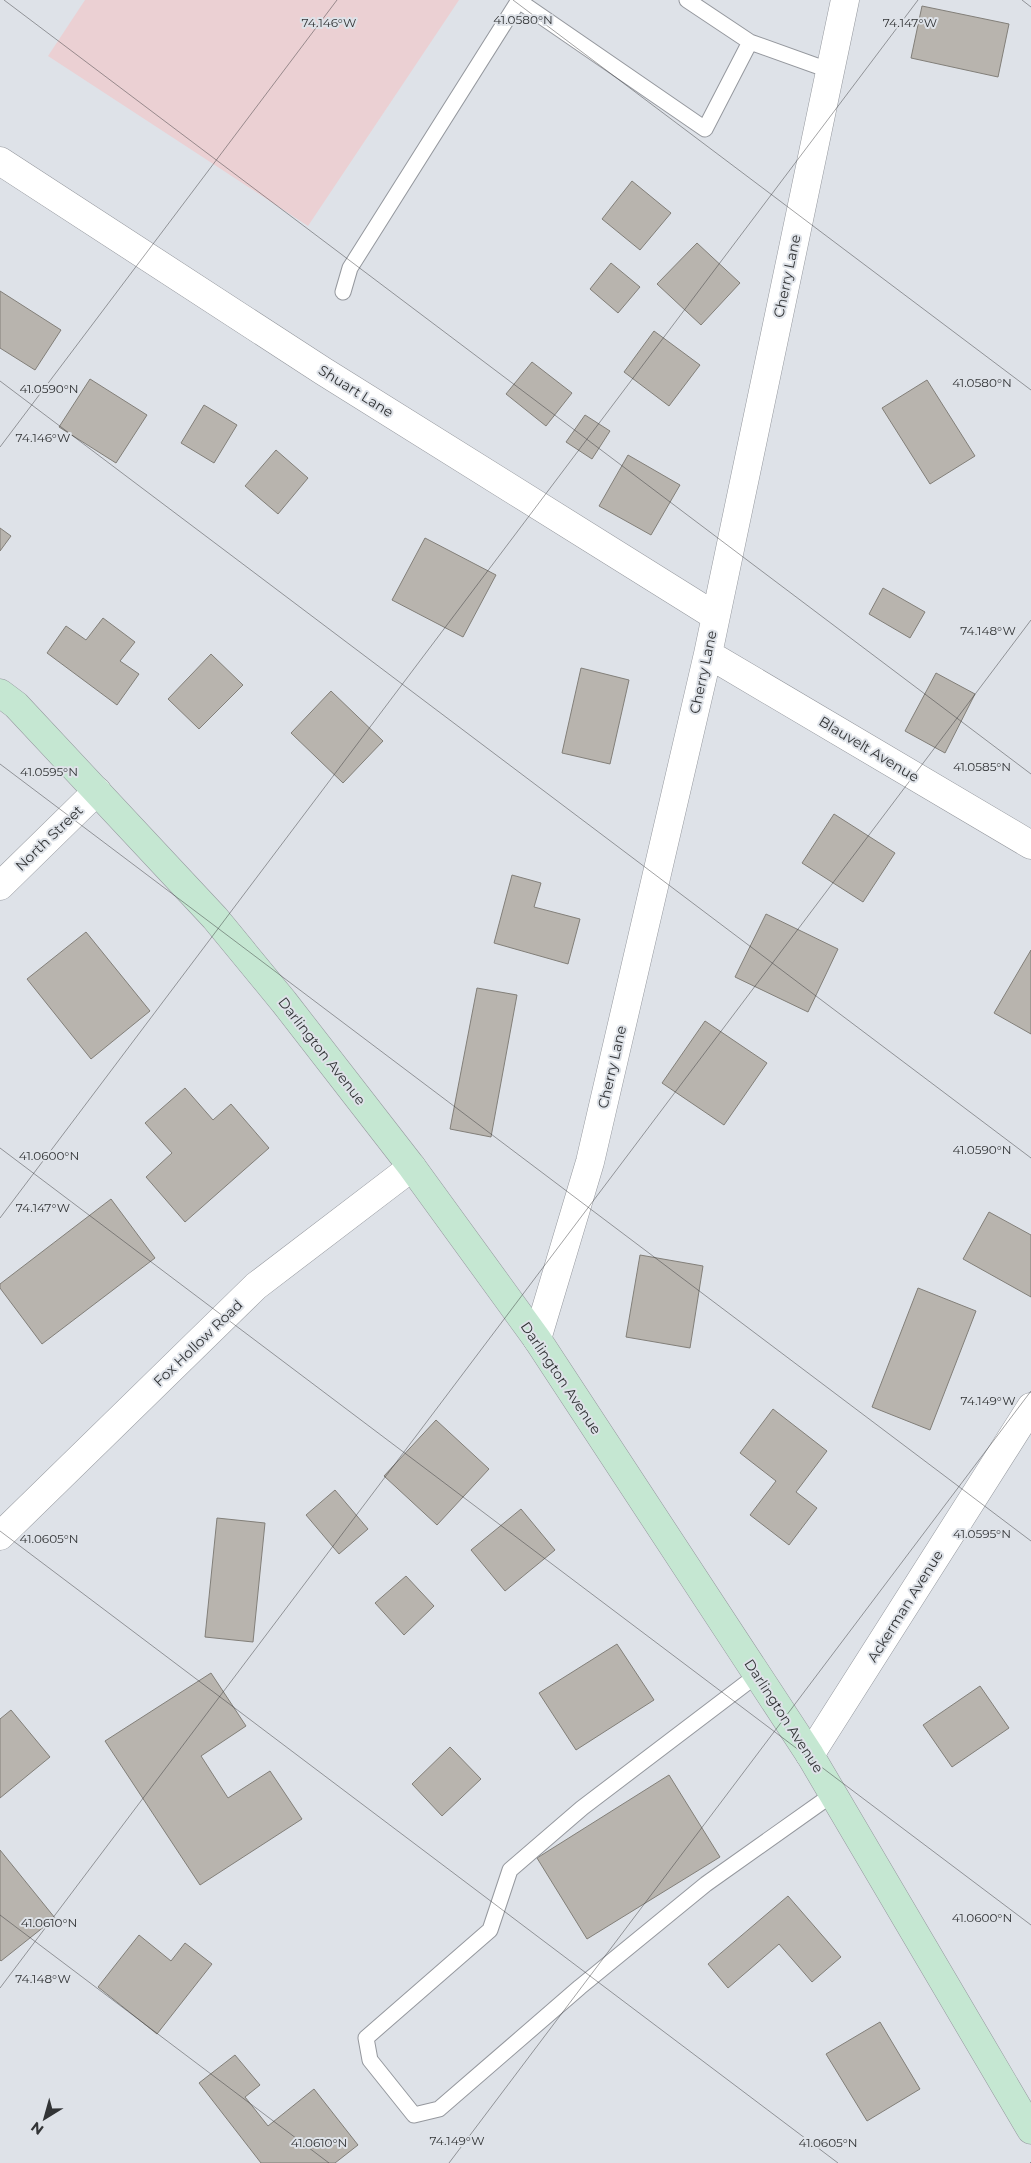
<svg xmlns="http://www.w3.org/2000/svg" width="1031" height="2163" font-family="Montserrat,sans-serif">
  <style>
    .education { fill: #ebd0d3 }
    .building { fill: #b8b4ae; stroke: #827f79 }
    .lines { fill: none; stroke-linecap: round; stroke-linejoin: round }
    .service-casing { stroke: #95989e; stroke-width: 17 }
    .minor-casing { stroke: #95989e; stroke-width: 29 }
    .secondary-casing { stroke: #95989e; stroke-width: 29 }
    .service { stroke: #fff; stroke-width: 15 }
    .minor { stroke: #fff; stroke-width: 28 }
    .secondary { stroke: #c5e7d2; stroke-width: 28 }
    .ticks { fill: none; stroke: #323436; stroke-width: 1; stroke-opacity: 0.45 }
    .labels { text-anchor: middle; stroke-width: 4; stroke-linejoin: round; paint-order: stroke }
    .street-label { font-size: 14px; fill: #323436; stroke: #dee2e8 }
    .ticks-label { font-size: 12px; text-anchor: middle; fill: #323436; stroke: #dee2e8; stroke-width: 4; stroke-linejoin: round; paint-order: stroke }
  </style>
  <rect width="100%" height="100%" fill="#dee2e8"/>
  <!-- education -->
  <path class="education" d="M85,0H459L308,226L48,56Z"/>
  <!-- building -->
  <path class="building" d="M922,6L1009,24L998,77L911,58Z
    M632,181L671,213L640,250L602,219Z
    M697,243L740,283L701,325L657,284Z
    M611,263L640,287L618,313L590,289Z
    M0,291L61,330L35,370L0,348Z
    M654,331L700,365L669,406L624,372Z
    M532,362L572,393L546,426L506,394Z
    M90,379L147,415L116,463L59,427Z
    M927,380L975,456L930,484L882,408Z
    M204,405L237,425L214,463L181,443Z
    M585,415L610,431L592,459L566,442Z
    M276,450L308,478L278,514L245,486Z
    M628,455L680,485L651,535L599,506Z
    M0,528L11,536L0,551Z
    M425,538L496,575L463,637L392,600Z
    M883,588L925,612L910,638L869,614Z
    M103,618L135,642L120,661L139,674L117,705L47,653L66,626L86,640Z
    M211,654L243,685L199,729L168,699Z
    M581,668L629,680L610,764L562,753Z
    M936,673L975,694L945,753L905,731Z
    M331,691L383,741L343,783L291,733Z
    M834,814L895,853L863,902L802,863Z
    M512,875L541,883L534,907L580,919L568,964L494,943Z
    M766,914L838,949L808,1012L735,977Z
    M86,932L150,1011L91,1059L27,979Z
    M1031,950V1034L994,1013Z
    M477,988L517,995L491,1137L450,1129Z
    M705,1021L767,1063L724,1125L662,1083Z
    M185,1088L213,1120L231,1104L269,1148L185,1222L146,1177L172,1153L145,1123Z
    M111,1199L155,1258L42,1344L0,1288V1284Z
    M989,1212L1031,1235V1297L963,1259Z
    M640,1255L703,1266L690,1348L626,1337Z
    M918,1288L976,1311L930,1430L872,1407Z
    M773,1409L827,1451L796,1492L817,1508L789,1545L750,1515L776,1481L740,1453Z
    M436,1420L489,1469L437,1525L384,1476Z
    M335,1490L368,1529L339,1554L306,1515Z
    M521,1509L555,1550L505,1591L471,1550Z
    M217,1518L265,1523L253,1642L205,1637Z
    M406,1576L434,1606L404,1635L375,1603Z
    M617,1644L654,1700L576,1750L539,1693Z
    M211,1673L246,1726L201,1756L228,1798L270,1771L302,1819L200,1885L105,1741Z
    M980,1686L1009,1728L952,1767L923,1725Z
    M11,1710L50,1757L0,1798V1719Z
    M450,1747L481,1779L442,1816L412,1784Z
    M669,1775L720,1857L587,1939L537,1858Z
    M0,1850L55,1918L1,1961L0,1960Z
    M788,1896L841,1957L812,1982L779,1944L728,1988L708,1964Z
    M139,1935L171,1961L185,1943L212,1964L157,2034L98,1987Z
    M880,2022L920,2089L867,2121L826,2054Z
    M235,2055L260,2085L245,2097L268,2126L314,2089L358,2145L335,2163H261L199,2083Z"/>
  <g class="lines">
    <!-- service casing -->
    <g class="service-casing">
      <path id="service" d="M687,0L750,42L831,71
        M519,1L705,129L750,42
        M343,292L350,268L519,0
        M757,1675L582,1808L510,1870L490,1930L366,2038L370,2060L414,2115L439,2109L580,1987L706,1884L833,1794"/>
    </g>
    <!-- minor casing -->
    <g class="minor-casing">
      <path id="minor" d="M0,161L323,371L715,616
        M708,654L1031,845
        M0,886L97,791
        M537,1339L590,1162L708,654L845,0
        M0,1536L256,1286L412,1167
        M810,1755L1031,1407"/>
    </g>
    <!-- secondary casing -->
    <g class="secondary-casing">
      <path id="secondary" d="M0,693L16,705L215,918L284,1002L412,1167L537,1339L810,1755L1031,2130"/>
    </g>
    <!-- service -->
    <use href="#service" class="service"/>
    <!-- minor -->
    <use href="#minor" class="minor"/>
    <!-- secondary -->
    <use href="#secondary" class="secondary"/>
  </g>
  <!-- ticks -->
  <path class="ticks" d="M4,0L1031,774M513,0L1031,390M1022,0L1031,7M0,381L1031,1158M0,447L337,0M0,764L1031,1541M0,1148L1031,1925M0,1218L918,0M0,1531L838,2163M0,1915L329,2163M0,1988L1031,620M449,2163L1031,1391M1030,2163L1031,2162"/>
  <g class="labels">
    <!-- street labels -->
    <g class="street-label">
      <text transform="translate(787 276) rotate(-78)" y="5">Cherry Lane</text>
      <text transform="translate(356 391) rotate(32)" y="5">Shuart Lane</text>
      <text transform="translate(703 672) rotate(-78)" y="5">Cherry Lane</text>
      <text transform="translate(869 749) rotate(31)" y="5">Blauvelt Avenue</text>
      <text transform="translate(49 838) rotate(-44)" y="5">North Street</text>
      <text transform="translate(322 1051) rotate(52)" y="5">Darlington Avenue</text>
      <text transform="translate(612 1067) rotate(-77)" y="5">Cherry Lane</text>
      <text transform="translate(198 1343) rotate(-44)" y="5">Fox Hollow Road</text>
      <text transform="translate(561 1378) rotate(56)" y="5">Darlington Avenue</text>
      <text transform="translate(905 1606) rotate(-58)" y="5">Ackerman Avenue</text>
      <text transform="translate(784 1716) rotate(57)" y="5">Darlington Avenue</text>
    </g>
  </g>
  <g class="ticks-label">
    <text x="523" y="24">41.0580°N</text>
    <text x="329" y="27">74.146°W</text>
    <text x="910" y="27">74.147°W</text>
    <text x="982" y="387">41.0580°N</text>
    <text x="49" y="393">41.0590°N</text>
    <text x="43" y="442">74.146°W</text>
    <text x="988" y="635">74.148°W</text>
    <text x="982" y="771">41.0585°N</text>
    <text x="49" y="776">41.0595°N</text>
    <text x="982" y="1154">41.0590°N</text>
    <text x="49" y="1160">41.0600°N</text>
    <text x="43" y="1212">74.147°W</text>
    <text x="988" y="1405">74.149°W</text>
    <text x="982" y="1538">41.0595°N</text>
    <text x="49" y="1543">41.0605°N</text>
    <text x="982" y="1922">41.0600°N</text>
    <text x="49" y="1927">41.0610°N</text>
    <text x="43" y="1983">74.148°W</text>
    <text x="457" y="2145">74.149°W</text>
    <text x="319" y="2147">41.0610°N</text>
    <text x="828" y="2147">41.0605°N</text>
  </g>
  <!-- north arrow -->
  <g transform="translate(45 2118) rotate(217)" stroke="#dee2e8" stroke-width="4" paint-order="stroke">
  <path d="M0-4L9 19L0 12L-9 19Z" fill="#323436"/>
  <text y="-8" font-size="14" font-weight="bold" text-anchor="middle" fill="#323436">N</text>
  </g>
</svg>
